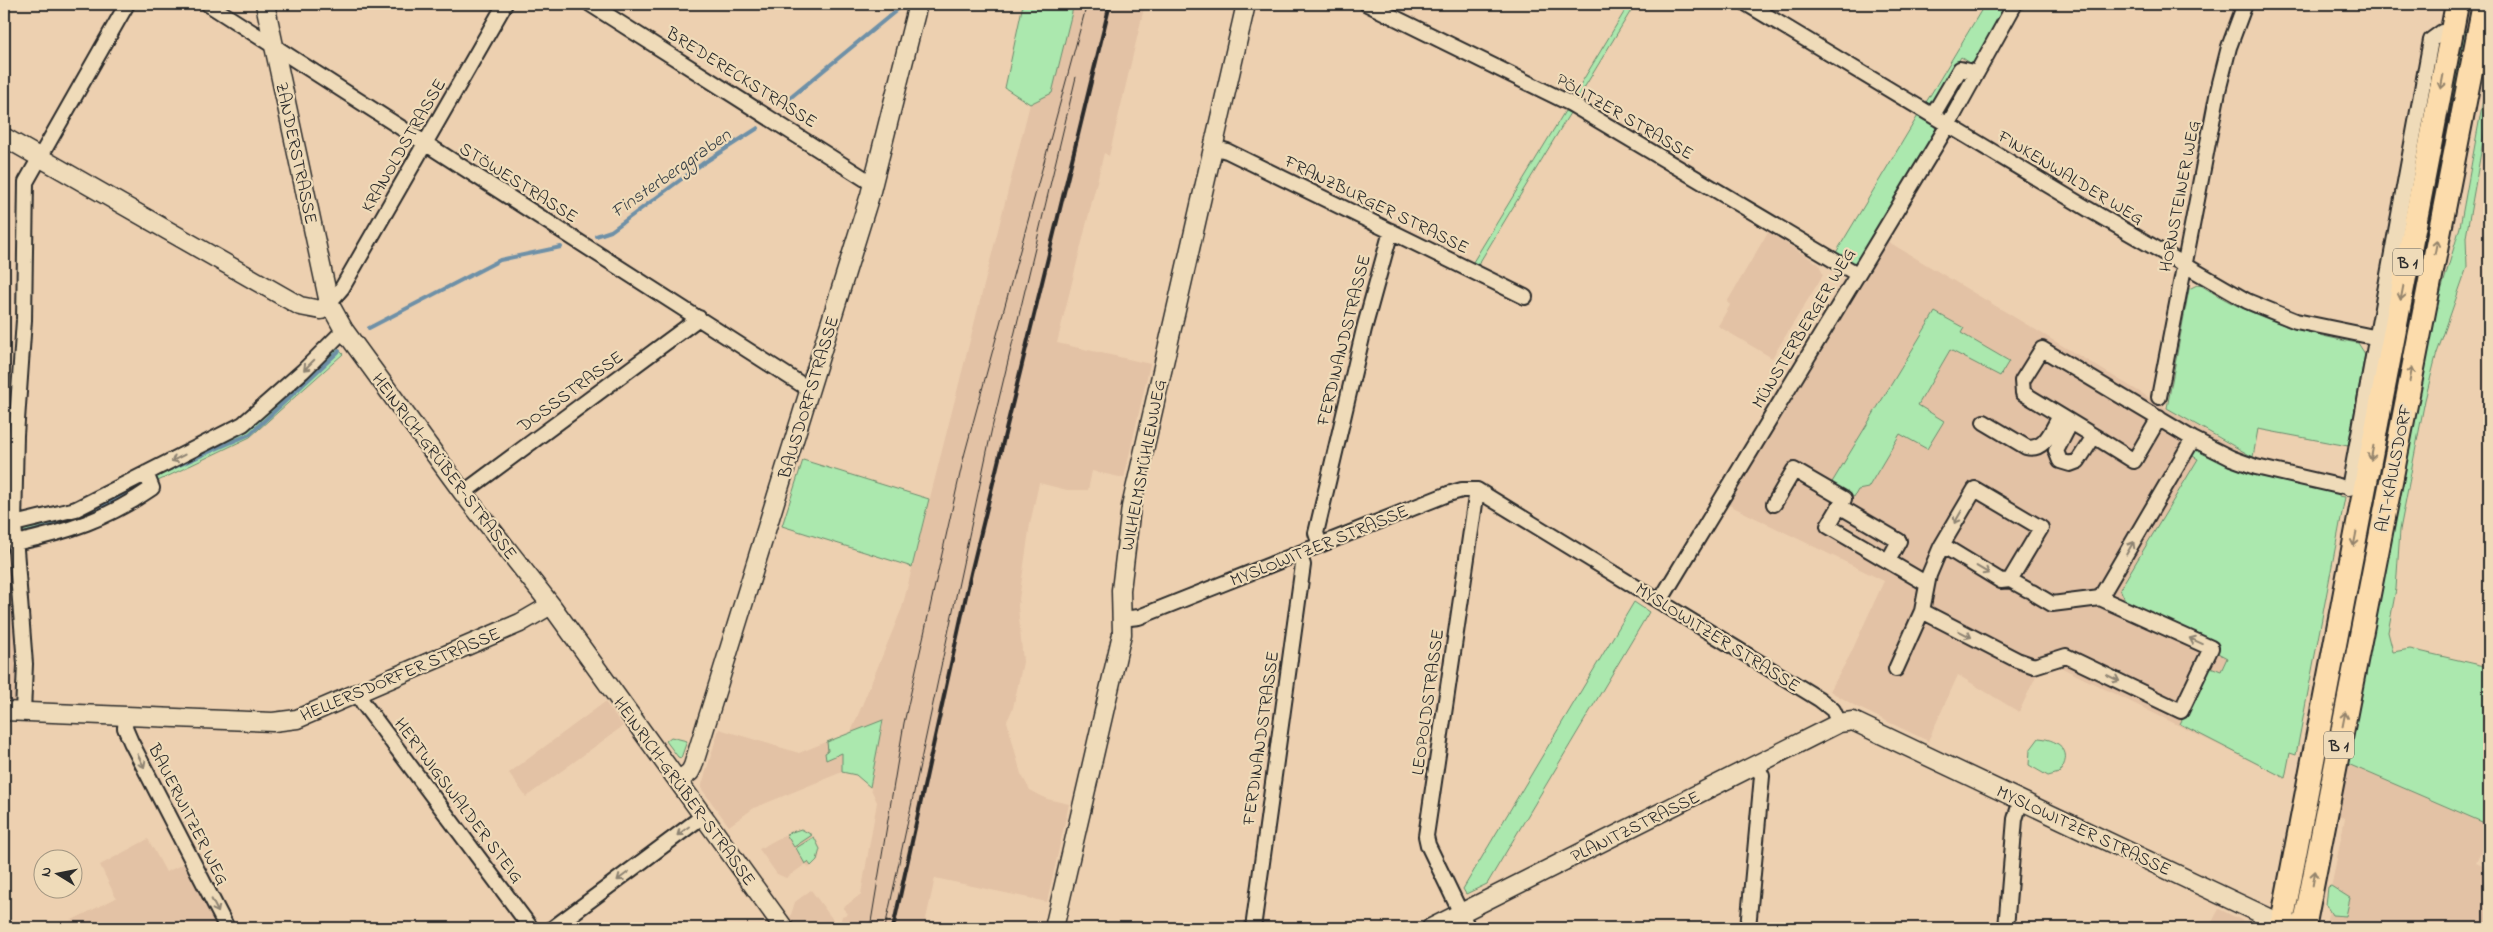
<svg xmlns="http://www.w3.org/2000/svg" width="2493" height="932" font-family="'Indie Flower',sans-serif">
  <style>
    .built { fill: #e3c2a5 }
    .green { fill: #abe8ae; stroke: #6b8a6c }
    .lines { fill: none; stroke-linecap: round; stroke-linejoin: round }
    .stream { stroke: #6e90a7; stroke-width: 4 }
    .minor-casing { stroke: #2b2b2b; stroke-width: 18 }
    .tertiary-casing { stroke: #2b2b2b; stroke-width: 21 }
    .primary-casing { stroke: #2b2b2b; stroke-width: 26 }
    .minor { stroke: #efdbb9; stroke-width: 14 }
    .tertiary { stroke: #efdbb9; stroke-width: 18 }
    .primary { stroke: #fcdcac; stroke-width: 22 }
    .tram { stroke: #2b2b2b; stroke-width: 1 }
    .rail { stroke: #2b2b2b; stroke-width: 4 }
    .oneway { stroke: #94846c }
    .oneway2 { stroke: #8d8372 }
    .labels { text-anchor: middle; stroke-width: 4.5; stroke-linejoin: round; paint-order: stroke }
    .shield { fill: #efdbb9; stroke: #666056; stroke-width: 1 }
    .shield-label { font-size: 16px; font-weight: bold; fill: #2b2b2b }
    .street-label { font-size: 18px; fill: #2b2b2b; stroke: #efdbb9 }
    .water-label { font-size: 19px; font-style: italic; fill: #3c444a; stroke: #efdbb9 }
  </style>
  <rect width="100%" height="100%" fill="#edd0b0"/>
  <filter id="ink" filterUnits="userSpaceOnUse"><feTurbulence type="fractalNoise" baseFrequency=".02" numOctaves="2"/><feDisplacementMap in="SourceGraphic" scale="10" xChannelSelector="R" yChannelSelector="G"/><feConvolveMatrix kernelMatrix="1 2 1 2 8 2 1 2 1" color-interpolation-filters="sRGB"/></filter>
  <g filter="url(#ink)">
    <!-- built -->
    <path class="built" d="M1074,4H1145L1109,156L1104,153L1057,343L1150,364L1124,478L1092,471L1088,490H1067L1039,483L1030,524L1018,606L1023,662L1013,708L1007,721L1021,774L1030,790L1047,799L1069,804L1047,902L935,878L924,928H839L842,916L848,914L843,908L861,894L877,802L870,787L856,775L842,772L754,808L729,826L701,788L719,729L799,753L851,732L902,608L1030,104L1052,92Z
      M1768,232L1819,264L1823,275L1772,358L1718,326L1730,305L1727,302Z
      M1887,241L2210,434L2252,457L2342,477L2285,778L2044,659L2019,712L1958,675L1928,741L1857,707L1830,691L1850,655L1884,581L1729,505Z
      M4,547L19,622L16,705L4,704Z
      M605,702L623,726L526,797L509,773Z
      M2348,764L2489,825V835L2476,863L2489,869V928H2325L2329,911L2327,908L2345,818L2338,815Z
      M801,829L814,837L818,843L820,849L818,859L809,868L806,864L786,878L777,874L759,849L792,831Z
      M148,839L166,872L188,862L223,928H56L116,898L100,865Z
      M811,890L836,924L833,928H795L790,918L795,902Z
      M2219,909L2243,921L2260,928H2209Z"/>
    <!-- green -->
    <path class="green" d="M1023,4H1074L1052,93L1030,104L1005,88Z
      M1629,4H1635L1578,98L1574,95Z
      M1985,4H2010L1975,66L1961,57L1930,106L1925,104Z
      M2459,27L2467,30L2428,233L2422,285L2384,474L2376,479Z
      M2489,67V107L2466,237L2467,267L2436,356L2425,400L2400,530L2396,589L2388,632L2393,652L2410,649L2489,667V825L2348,764L2418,399L2439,298L2460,227Z
      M1964,76L1967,78L1949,111L1941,114Z
      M1565,111L1570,113L1478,265L1473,262Z
      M1919,114C1929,120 1938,122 1935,135L1858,262L1849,264L1834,256Z
      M2199,284C2246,315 2303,334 2358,343L2365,354L2348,446L2258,429L2253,457L2167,408L2189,289Z
      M1935,312L1964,328L1961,333L2009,361L2000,376L1950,350L1918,405L1944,421L1927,449L1900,434L1868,488L1858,490L1854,497L1831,484Z
      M334,346L343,354L250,437L158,481L154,472L233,434Z
      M2195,448L2249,474L2339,493V496L2345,497L2296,755L2290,753L2285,778L2180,724L2208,666L2221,671L2227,658L2127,604L2120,589L2198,459L2191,455Z
      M803,460L929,499L912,567L782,526Z
      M138,481L141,488L91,519L18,539V530Z
      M1634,602L1649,612L1487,884L1466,894L1463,889Z
      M883,720L870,787L856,775L842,772V753L826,760L825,753L828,751L827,742Z
      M671,737L687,741L681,758L678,757L666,741Z
      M2039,738C2061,740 2074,753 2059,773L2048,776L2029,765L2030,750Z
      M801,829L812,835L794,847L786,834Z
      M814,837L820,849L817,860L811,866L808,862L805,864L796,848Z
      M2331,886L2350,898L2346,916L2332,915L2326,905L2328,887Z"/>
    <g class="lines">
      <!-- stream -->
      <path class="stream" d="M790,98L903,5
        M596,236L611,231L702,164L758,128
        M369,328L500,260L561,247
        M159,474L250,434L339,351
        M24,534L84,517L140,484
        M4,537L7,536"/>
      <!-- minor casing -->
      <g class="minor-casing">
        <path id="minor" d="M208,4L810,390
          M590,4L873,184
          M1367,4L1571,104L1857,274
          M1747,4L2088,209L2247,301L2296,321L2393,341
          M1933,115L1960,69L1977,73
          M1213,147L1227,151L1525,297
          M329,303L342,288L505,4
          M2159,397L2218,91L2229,47L2245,4
          M1984,422L2026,447C2045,452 2052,429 2060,416
          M2071,422L2056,451L2060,461L2070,464L2078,461L2094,436L2023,393L2022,381L2042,349L2193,439L2231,458L2256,467L2339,486
          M2094,436L2134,461L2159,418
          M2349,488L2431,40L2442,32L2451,34
          M463,493L699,318
          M1774,504L1794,470L1844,499L1828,526L1927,584
          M1839,506L1899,541L1888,561
          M14,524L76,509L243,424L303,371L344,330
          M15,543C67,532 108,519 152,488L146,473
          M1320,545L1316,533L1317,529L1364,329L1391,231
          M2010,580L2028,590
          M2032,592L2052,604L2100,598
          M1660,601L1948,125L2015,4
          M1922,611L2017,660L2034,666L2066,656L2181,711L2211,648L2100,598L2193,439
          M1121,619L1139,617L1448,494L1462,490H1477L1819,699L1833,710L1839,723
          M1896,669L1922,611L1929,575L1940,549L1942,545L1975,489L2041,528L2010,580L2001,581L1942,545
          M358,693L363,703L531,928
          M23,712L25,664L14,524L16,435L24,320L26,182L127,4
          M126,716L125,728L131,742L227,928
          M553,928L703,816
          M1253,928L1303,565L1299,553
          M1468,928L1428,845L1426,836L1477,490
          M1748,928L1762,776L1757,766
          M2006,928L2015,819L2021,800"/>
      </g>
      <!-- tertiary casing -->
      <g class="tertiary-casing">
        <path id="tertiary" d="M265,4L329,303L344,330L463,493L551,605L784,928
          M4,137L300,306L321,310L329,303
          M4,711L273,722L297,719L520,623L551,605
          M678,781L690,772L693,766L870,195L918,4
          M1054,928L1122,634L1121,590L1131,507L1246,4
          M1431,928L1839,723L1853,721L2282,924L2293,925"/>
      </g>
      <!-- primary casing -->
      <g class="primary-casing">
        <path id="primary" d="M2281,928L2457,4
          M2304,928L2484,4"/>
      </g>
      <!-- minor -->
      <use href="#minor" class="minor"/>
      <!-- tertiary -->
      <use href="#tertiary" class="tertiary"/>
      <!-- primary -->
      <use href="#primary" class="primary"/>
      <!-- tram -->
      <path class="tram" d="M870,928L904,723L964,456L1087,4
        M885,928L992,428L1076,77"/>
      <!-- rail -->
      <path class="rail" d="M893,928L971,573L1110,4"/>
    </g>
    <!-- one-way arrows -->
    <defs><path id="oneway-shaft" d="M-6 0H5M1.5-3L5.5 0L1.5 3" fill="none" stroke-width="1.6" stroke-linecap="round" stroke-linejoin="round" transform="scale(1.25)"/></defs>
    <g class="oneway">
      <use href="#oneway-shaft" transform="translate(2442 82) rotate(101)"/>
      <use href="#oneway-shaft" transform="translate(2436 247) rotate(-79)"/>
      <use href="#oneway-shaft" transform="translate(2402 293) rotate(101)"/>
      <use href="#oneway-shaft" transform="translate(2411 374) rotate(-79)"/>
      <use href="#oneway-shaft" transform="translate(2372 453) rotate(101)"/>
      <use href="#oneway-shaft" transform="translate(2355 539) rotate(101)"/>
      <use href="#oneway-shaft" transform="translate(2344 719) rotate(-79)"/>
      <use href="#oneway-shaft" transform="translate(2314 878) rotate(-80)"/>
    </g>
    <g class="oneway2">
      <use href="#oneway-shaft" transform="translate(309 365) rotate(135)"/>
      <use href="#oneway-shaft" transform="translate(178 458) rotate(153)"/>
      <use href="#oneway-shaft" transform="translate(1958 517) rotate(120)"/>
      <use href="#oneway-shaft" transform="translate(2130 548) rotate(-60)"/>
      <use href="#oneway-shaft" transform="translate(1983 570) rotate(31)"/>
      <use href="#oneway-shaft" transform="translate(1965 634) rotate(27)"/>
      <use href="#oneway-shaft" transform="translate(2196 641) rotate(-156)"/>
      <use href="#oneway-shaft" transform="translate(2113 678) rotate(26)"/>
      <use href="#oneway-shaft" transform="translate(141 761) rotate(62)"/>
      <use href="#oneway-shaft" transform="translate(683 831) rotate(143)"/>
      <use href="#oneway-shaft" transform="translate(623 876) rotate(143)"/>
      <use href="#oneway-shaft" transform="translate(215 906) rotate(63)"/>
    </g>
  </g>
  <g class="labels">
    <!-- shield labels -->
    <g class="shield">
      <rect x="2393" y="248.5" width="30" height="27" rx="4"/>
      <rect x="2324" y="731.5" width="30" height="27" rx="4"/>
    </g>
    <g class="shield-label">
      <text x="2408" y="268">B 1</text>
      <text x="2339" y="751">B 1</text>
    </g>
    <!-- street labels -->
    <g class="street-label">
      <text transform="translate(742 77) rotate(32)" y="6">BREDERECKSTRASSE</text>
      <text transform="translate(1625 116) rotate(30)" y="6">PÖLITZER STRASSE</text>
      <text transform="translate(403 145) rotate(-60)" y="6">KRANOLDSTRASSE</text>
      <text transform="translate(297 153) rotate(78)" y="6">ZANDERSTRASSE</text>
      <text transform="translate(2071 177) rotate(31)" y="6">FINKENWALDER WEG</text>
      <text transform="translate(519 182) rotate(32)" y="6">STÖWESTRASSE</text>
      <text transform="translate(2179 196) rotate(-79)" y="6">HORNSTEINER WEG</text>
      <text transform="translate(1377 204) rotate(26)" y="6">FRANZBURGER STRASSE</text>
      <text transform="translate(1803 328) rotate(-59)" y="6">MÜNSTERBERGER WEG</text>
      <text transform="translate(1343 340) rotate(-76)" y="6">FERDINANDSTRASSE</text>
      <text transform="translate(570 391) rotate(-36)" y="6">DOSSSTRASSE</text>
      <text transform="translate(808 397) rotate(-73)" y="6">BAUSDORFSTRASSE</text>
      <text transform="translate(1143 465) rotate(-79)" y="6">WILHELMSMÜHLENWEG</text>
      <text transform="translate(445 466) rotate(53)" y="6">HEINRICH-GRÜBER-STRASSE</text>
      <text transform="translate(2393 468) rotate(-79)" y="6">ALT-KAULSDORF</text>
      <text transform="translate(1319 545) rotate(-22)" y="6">MYSLOWITZER STRASSE</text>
      <text transform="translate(1718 637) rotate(32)" y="6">MYSLOWITZER STRASSE</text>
      <text transform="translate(400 674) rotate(-23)" y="6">HELLERSDORFER STRASSE</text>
      <text transform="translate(1427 702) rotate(-82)" y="6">LEOPOLDSTRASSE</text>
      <text transform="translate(1260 738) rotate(-82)" y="6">FERDINANDSTRASSE</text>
      <text transform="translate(685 791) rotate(54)" y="6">HEINRICH-GRÜBER-STRASSE</text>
      <text transform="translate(459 800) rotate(53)" y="6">HERTWIGSWALDER STEIG</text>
      <text transform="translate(189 814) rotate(63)" y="6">BAUERWITZER WEG</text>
      <text transform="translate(1635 826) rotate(-26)" y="6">PLANITZSTRASSE</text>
      <text transform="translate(2084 830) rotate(25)" y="6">MYSLOWITZER STRASSE</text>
    </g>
    <!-- water labels -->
    <g class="water-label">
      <text transform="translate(670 172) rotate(-35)" y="7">Finsterberggraben</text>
    </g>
  </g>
  <!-- margin -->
  <rect width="2493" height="932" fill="none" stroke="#efdbb9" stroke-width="20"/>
  <rect x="10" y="10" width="2473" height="912" fill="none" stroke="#2b2b2b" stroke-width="2" filter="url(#ink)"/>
  <!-- north arrow -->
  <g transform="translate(58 874) rotate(280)"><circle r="24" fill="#efdbb9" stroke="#a19580"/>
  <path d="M0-4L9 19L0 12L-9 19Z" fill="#2b2b2b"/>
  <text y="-8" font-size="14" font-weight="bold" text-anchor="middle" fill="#2b2b2b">N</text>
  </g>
</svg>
